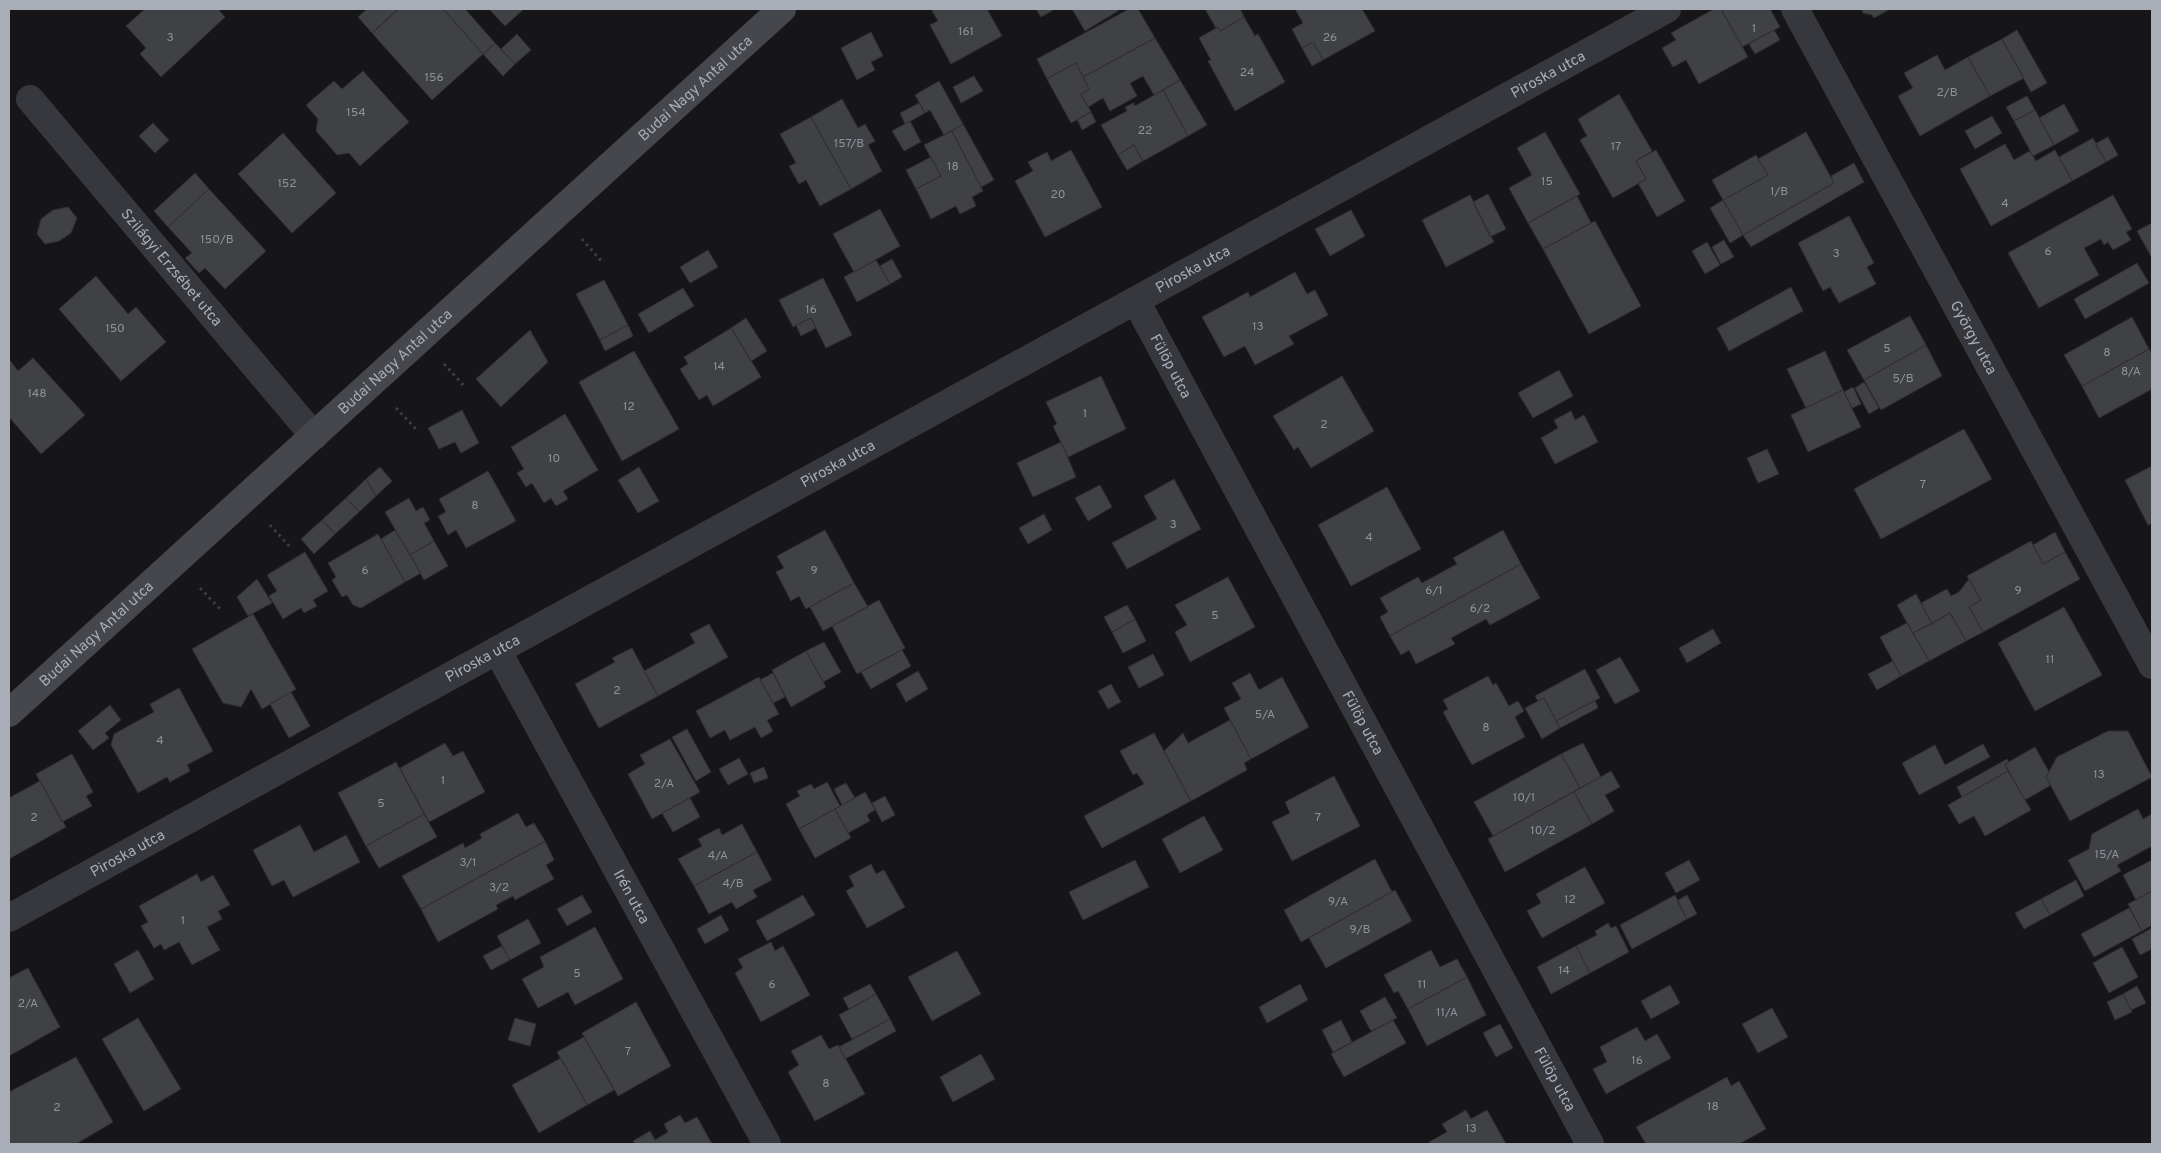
<svg xmlns="http://www.w3.org/2000/svg" width="2161" height="1153" font-family="Overpass,sans-serif">
  <style>
    .building { fill: #404145; stroke: #303034 }
    .lines { fill: none; stroke-linecap: round; stroke-linejoin: round }
    .path { stroke: #3d3f44; stroke-width: 3; stroke-dasharray: 2.5 4; stroke-linecap: butt }
    .street { stroke: #37383d; stroke-width: 28 }
    .secondary { stroke: #45474d; stroke-width: 28 }
    .labels { text-anchor: middle; stroke-width: 4; stroke-linejoin: round; paint-order: stroke }
    .number-label { font-size: 12px; fill: #8e929b }
    .street-label { font-size: 15px; fill: #a8adb8; stroke: #111113 }
  </style>
  <rect width="100%" height="100%" fill="#161618"/>
  <!-- building -->
  <path class="building" d="M145,9H218L225,17L161,77L140,54L146,48L126,26Z
    M367,9H395L397,10L372,33L358,17Z
    M399,9H443L483,54L432,100L372,33Z
    M443,9H465L495,43L483,54Z
    M489,9H524L505,26Z
    M931,9H987L1002,36L951,64L930,25L938,21Z
    M1036,9H1055L1041,17Z
    M1072,9H1117L1118,11L1085,31Z
    M1129,9H1138L1155,38L1083,77L1076,63L1047,79L1037,59Z
    M1205,9H1240L1244,17L1220,31L1218,27L1216,28Z
    M1295,9H1362L1375,31L1323,60L1313,42L1302,48L1292,29L1303,23Z
    M1714,9H1721L1748,57L1699,84L1686,60L1673,67L1662,48L1676,40L1671,33Z
    M1721,9H1770L1780,27L1742,47Z
    M1861,9H1890L1874,18L1872,15L1863,13Z
    M1244,17L1255,36L1258,34L1285,82L1235,111L1208,61L1211,60L1199,38L1218,27L1220,31Z
    M1774,30L1780,40L1755,54L1749,44Z
    M2017,30L2047,83L2031,92L2002,39Z
    M871,32L883,56L871,62L875,70L857,80L841,48Z
    M517,34L531,50L515,64L501,49Z
    M1155,38L1180,80L1154,95L1143,76L1130,83L1137,96L1110,111L1103,98L1088,107L1081,94L1089,89L1083,77Z
    M2002,39L2024,78L1990,96L1968,57Z
    M1313,42L1323,60L1312,66L1302,48Z
    M495,43L515,64L503,76L483,54Z
    M1937,55L1945,70L1968,57L1990,96L1920,136L1898,96L1913,88L1904,73Z
    M1076,63L1089,89L1081,94L1091,112L1071,123L1047,79Z
    M363,71L409,122L360,166L349,153L337,155L316,131L318,119L306,105L334,81L342,89Z
    M974,76L983,91L961,103L953,87Z
    M1180,80L1207,125L1188,136L1163,90Z
    M939,81L963,124L944,135L930,110L925,113L915,95Z
    M1163,90L1188,136L1143,161L1134,145L1118,155L1101,125L1127,111L1125,107L1134,103L1135,106Z
    M1619,94L1652,151L1636,161L1646,179L1613,198L1580,140L1587,136L1578,119Z
    M2027,96L2035,110L2014,121L2006,107Z
    M842,99L858,128L865,124L875,141L868,145L882,171L851,189L811,117Z
    M919,103L925,113L905,124L900,113Z
    M2064,104L2079,131L2054,145L2039,118Z
    M2035,110L2054,145L2033,156L2014,121Z
    M1091,112L1096,122L1082,130L1077,119Z
    M1992,116L2002,133L1975,149L1965,131Z
    M811,117L851,189L820,206L806,180L799,184L789,166L796,163L780,134Z
    M910,121L921,142L904,151L892,131Z
    M153,123L169,140L155,153L139,136Z
    M963,124L994,180L981,187L952,131Z
    M952,131L983,191L972,197L976,206L960,214L956,206L931,219L916,189L941,176L924,145Z
    M1545,132L1580,194L1528,223L1509,188L1532,175L1517,148Z
    M1806,132L1834,183L1743,235L1723,200L1768,175L1758,159Z
    M283,133L336,193L292,233L238,174Z
    M2108,137L2118,155L2106,162L2095,144Z
    M2093,138L2106,162L2072,181L2059,157Z
    M2005,144L2014,160L2030,151L2036,161L2055,150L2072,181L1991,226L1960,169Z
    M1134,145L1143,161L1127,170L1118,155Z
    M1071,150L1102,207L1045,237L1015,181L1033,171L1028,162L1047,152L1051,161Z
    M1656,150L1685,201L1657,217L1638,183L1646,179L1636,161Z
    M1756,155L1768,175L1723,200L1712,180Z
    M931,157L941,176L916,189L906,170Z
    M1854,163L1864,182L1751,247L1743,235L1834,183L1831,176Z
    M195,173L209,189L168,227L154,211Z
    M209,189L266,251L225,289L205,268L199,273L185,258L192,253L168,227Z
    M1488,194L1506,229L1490,237L1473,202Z
    M1470,195L1494,242L1446,267L1422,220Z
    M2113,195L2132,229L2126,232L2131,240L2113,250L2108,242L2104,245L2101,239L2084,248L2099,275L2039,308L2008,253Z
    M1577,196L1591,223L1543,249L1528,223Z
    M1723,200L1743,235L1730,243L1710,208Z
    M68,207L77,218L71,233L59,241L45,244L37,234L41,219L53,210Z
    M880,209L900,246L854,272L833,234Z
    M1351,210L1365,236L1330,256L1315,229Z
    M1849,216L1874,263L1867,267L1876,284L1839,303L1830,287L1823,291L1798,243Z
    M1595,221L1641,306L1589,334L1543,249Z
    M2152,223V258L2137,231Z
    M1724,240L1734,257L1721,264L1712,247Z
    M1707,242L1720,265L1705,274L1692,251Z
    M708,250L718,267L690,283L680,267Z
    M892,259L902,277L890,284L880,266Z
    M876,260L890,284L857,302L844,277Z
    M2137,263L2149,283L2085,319L2074,299Z
    M1295,272L1307,294L1315,290L1328,315L1289,336L1294,344L1255,365L1245,346L1224,357L1202,317L1248,292L1250,297Z
    M96,276L128,314L136,307L166,342L121,381L59,309Z
    M823,278L852,335L826,348L811,318L793,327L779,300Z
    M604,280L628,325L600,340L576,294Z
    M1791,287L1803,311L1729,351L1717,328Z
    M683,288L694,306L649,333L638,314Z
    M1910,316L1926,345L1864,380L1847,350Z
    M2132,317L2149,349L2082,386L2064,355Z
    M746,318L767,351L751,361L731,328Z
    M811,318L816,328L801,336L796,325Z
    M628,325L633,336L605,351L600,340Z
    M731,328L761,377L713,406L707,395L699,400L680,369L688,364L684,357Z
    M530,330L548,362L501,407L476,379Z
    M1926,345L1942,376L1881,410L1864,380Z
    M2149,349L2152,355V389L2099,418L2082,386Z
    M634,351L679,429L622,461L579,382Z
    M1825,351L1843,390L1806,408L1787,369Z
    M33,358L85,415L41,454L9,417V359L18,371Z
    M1559,370L1573,396L1533,418L1518,393Z
    M1101,376L1126,429L1068,457L1053,426L1057,424L1046,402Z
    M1342,376L1374,431L1311,468L1298,447L1294,450L1273,416Z
    M1864,382L1879,408L1869,414L1855,388Z
    M1853,387L1861,404L1852,408L1844,392Z
    M1843,390L1861,427L1808,452L1791,415Z
    M462,410L479,443L461,453L455,442L439,449L428,428Z
    M1571,411L1575,420L1584,415L1598,442L1555,464L1541,438L1558,428L1554,420Z
    M565,414L598,470L563,491L568,499L556,506L551,498L544,503L532,483L526,487L517,473L524,469L511,447Z
    M1964,429L1992,479L1881,539L1854,489Z
    M1061,442L1076,477L1033,497L1017,463Z
    M1767,449L1779,474L1758,483L1747,458Z
    M2152,466V523L2148,525L2125,480Z
    M380,467L392,481L376,496L366,479Z
    M639,467L659,501L638,513L618,480Z
    M488,471L516,521L466,548L456,530L448,535L438,516L446,512L439,499Z
    M366,479L376,496L359,512L346,498Z
    M1174,479L1201,529L1127,569L1112,543L1157,519L1144,496Z
    M1100,485L1112,507L1088,521L1075,498Z
    M1387,487L1421,549L1351,586L1318,525Z
    M346,498L359,512L335,534L322,520Z
    M409,498L416,511L423,507L430,520L424,523L434,541L410,555L385,512Z
    M1044,514L1052,530L1028,544L1019,528Z
    M322,520L335,534L314,554L301,539Z
    M395,530L421,573L405,582L381,539Z
    M825,530L854,583L806,609L799,596L791,601L776,572L784,568L777,556Z
    M1503,530L1521,564L1390,636L1380,617L1388,612L1380,598L1418,577L1422,583L1457,564L1453,558Z
    M2055,532L2065,552L2043,564L2033,545Z
    M378,534L405,582L361,608L353,605L347,595L342,597L332,580L336,577L328,563Z
    M434,541L448,566L424,580L410,555Z
    M2031,541L2043,564L2065,552L2080,579L1983,632L1969,607L1981,600L1967,576Z
    M305,552L328,591L313,600L317,606L304,613L301,608L283,619L269,596L277,591L267,575Z
    M1521,564L1540,598L1490,625L1486,619L1451,638L1455,644L1416,664L1409,650L1401,655L1390,636Z
    M1228,577L1255,627L1190,662L1175,632L1187,625L1175,605Z
    M257,579L272,603L248,616L237,597Z
    M1969,579L1981,600L1969,607L1983,632L1966,641L1950,613L1932,624L1921,603L1947,589L1951,596L1959,592Z
    M854,583L868,607L823,631L810,607Z
    M1916,594L1932,624L1913,633L1897,605Z
    M879,600L905,648L857,674L832,626Z
    M1127,605L1135,619L1112,632L1104,617Z
    M2064,607L2102,675L2035,711L1998,643Z
    M1950,613L1966,641L1929,661L1913,633Z
    M253,614L296,689L262,709L251,689L241,707L223,703L192,649Z
    M1135,619L1146,641L1123,653L1112,632Z
    M1907,623L1929,661L1901,676L1880,637Z
    M709,624L728,657L658,696L644,671L695,643L690,634Z
    M1713,629L1721,643L1687,663L1679,648Z
    M824,642L841,672L823,682L806,651Z
    M632,648L658,696L599,728L575,684L615,662L612,658Z
    M902,650L911,666L871,689L861,672Z
    M806,651L826,687L791,707L772,670Z
    M1153,654L1164,675L1139,688L1128,667Z
    M1620,657L1640,691L1615,704L1596,670Z
    M1893,661L1901,676L1877,690L1868,674Z
    M1585,669L1600,698L1556,721L1544,698L1538,701L1535,696Z
    M918,671L928,689L906,702L896,684Z
    M773,673L785,697L773,703L760,680Z
    M1250,673L1259,690L1282,677L1309,727L1251,759L1224,708L1241,699L1232,683Z
    M1488,676L1493,685L1496,683L1509,706L1518,701L1524,711L1515,717L1525,737L1472,765L1443,712L1448,709L1443,700Z
    M759,677L779,714L767,720L773,731L761,738L755,727L730,740L725,730L710,738L696,711Z
    M1111,684L1121,702L1108,709L1098,691Z
    M179,688L213,751L187,765L190,771L170,782L167,777L138,793L111,745L114,734L154,712L150,704Z
    M291,692L310,726L289,738L270,704Z
    M1544,698L1560,728L1542,739L1525,708Z
    M1595,700L1598,708L1560,728L1556,721Z
    M110,705L121,720L105,733L109,738L93,750L78,731Z
    M1230,720L1251,759L1244,763L1247,770L1191,801L1164,751L1183,733L1188,743Z
    M687,729L711,772L696,781L672,737Z
    M2108,731H2128L2152,777L2070,821L2046,777L2057,757Z
    M1154,733L1191,801L1102,848L1084,816L1144,784L1137,773L1133,775L1120,751Z
    M670,739L700,792L652,819L628,774L645,764L640,755Z
    M445,743L453,756L463,751L485,792L429,822L400,768Z
    M1583,743L1601,777L1580,788L1561,754Z
    M1983,744L1990,757L1919,795L1902,763L1935,745L1945,765Z
    M2035,747L2049,772L2046,777L2051,785L2025,800L2005,764Z
    M72,754L93,792L86,796L92,806L62,822L36,774Z
    M1561,754L1580,788L1493,836L1474,802Z
    M739,758L748,774L728,785L719,769Z
    M2007,759L2009,762L2005,764L2008,771L1962,797L1957,787Z
    M396,762L424,814L366,846L338,793Z
    M764,767L768,778L754,783L750,773Z
    M1611,771L1620,787L1605,795L1614,811L1592,824L1574,792Z
    M2008,771L2031,810L1985,836L1974,816L1959,824L1948,805Z
    M1334,776L1360,826L1292,861L1272,822L1290,813L1285,802Z
    M40,781L66,827L9,859V798Z
    M827,782L840,806L799,829L786,804L800,796L797,791L811,784L814,789Z
    M846,783L855,798L842,805L834,789Z
    M865,792L875,810L867,815L870,821L848,833L835,809Z
    M1574,792L1592,824L1505,872L1488,839Z
    M885,796L895,815L882,822L872,803Z
    M690,798L700,817L673,832L662,813Z
    M835,809L851,838L815,858L799,829Z
    M2138,809L2143,819L2152,814V846L2117,865L2121,871L2085,891L2068,860L2089,849L2092,834Z
    M518,813L526,827L534,823L545,841L421,909L402,876L463,843L465,848L482,838L480,834Z
    M424,814L437,837L379,868L366,846Z
    M1204,816L1223,850L1180,873L1162,839Z
    M742,824L757,852L694,886L678,859L702,846L698,839L719,828L722,835Z
    M300,825L314,852L346,835L360,862L293,897L284,880L272,886L253,850Z
    M545,841L554,860L546,865L554,879L515,900L513,896L496,905L498,909L438,942L421,909Z
    M757,852L772,880L753,890L757,897L736,909L732,902L709,914L694,886Z
    M1375,859L1392,892L1301,942L1284,910Z
    M1135,860L1149,887L1083,920L1069,892Z
    M1689,860L1700,880L1676,893L1665,873Z
    M2152,860V891L2136,900L2123,875Z
    M871,864L876,874L884,870L905,907L867,928L846,891L854,886L849,876Z
    M1585,867L1605,903L1542,938L1527,911L1541,903L1536,894Z
    M197,874L201,882L213,875L230,905L218,911L222,919L207,927L220,950L192,965L179,942L164,950L161,944L154,948L141,926L148,922L139,906Z
    M2076,880L2084,896L2050,915L2041,899Z
    M1395,890L1412,921L1326,968L1309,938Z
    M2152,891V925L2142,931L2128,904Z
    M582,895L592,912L567,926L557,909Z
    M803,895L815,915L767,941L756,921Z
    M1675,895L1687,919L1632,949L1620,925Z
    M1687,895L1697,914L1687,919L1677,901Z
    M2041,899L2050,915L2024,929L2015,913Z
    M2129,908L2142,931L2094,957L2081,934Z
    M721,915L729,930L705,944L697,929Z
    M528,919L541,943L510,960L497,936Z
    M1608,923L1611,928L1616,926L1629,952L1590,973L1576,946L1597,935L1595,931Z
    M595,927L623,979L575,1005L568,992L538,1008L522,979L544,967L540,957Z
    M2152,928V949L2140,955L2132,939Z
    M771,942L775,951L783,946L810,995L761,1022L735,973L743,968L738,959Z
    M502,946L510,960L491,970L483,956Z
    M1576,946L1590,973L1551,994L1537,967Z
    M2122,947L2138,977L2109,993L2093,963Z
    M138,950L154,979L130,993L114,964Z
    M1431,950L1440,967L1457,959L1467,977L1408,1009L1398,991L1394,993L1384,975Z
    M957,951L981,994L932,1021L908,977Z
    M28,968L60,1027L9,1056V978Z
    M1467,977L1486,1015L1427,1046L1408,1009Z
    M870,984L876,994L849,1009L843,998Z
    M1300,984L1308,1000L1267,1023L1259,1007Z
    M1670,985L1680,1003L1651,1019L1641,1001Z
    M2137,986L2146,1003L2131,1010L2123,994Z
    M876,994L890,1019L852,1039L839,1015Z
    M2123,994L2132,1012L2115,1020L2107,1002Z
    M1385,997L1397,1018L1371,1031L1360,1011Z
    M636,1002L671,1066L618,1096L582,1033Z
    M1772,1008L1788,1037L1758,1053L1742,1024Z
    M138,1018L181,1089L144,1111L102,1039Z
    M515,1018L536,1024L530,1046L508,1040Z
    M890,1019L896,1031L845,1059L839,1047Z
    M1341,1020L1352,1042L1333,1052L1322,1030Z
    M1393,1020L1406,1043L1344,1077L1331,1054Z
    M1500,1024L1513,1048L1496,1057L1483,1033Z
    M1637,1027L1645,1041L1657,1034L1671,1058L1606,1094L1593,1069L1607,1062L1600,1047Z
    M821,1035L829,1049L838,1045L865,1094L815,1121L788,1072L799,1065L791,1051Z
    M584,1037L614,1090L587,1105L557,1052Z
    M981,1054L995,1079L953,1102L940,1077Z
    M76,1057L113,1122L76,1144H9V1092Z
    M561,1058L587,1105L539,1133L512,1085Z
    M1727,1077L1731,1086L1739,1081L1766,1129L1739,1144H1646L1636,1127Z
    M1466,1110L1471,1119L1487,1110L1506,1144H1431L1429,1142L1447,1132L1442,1124Z
    M680,1115L685,1123L697,1117L712,1144H635L633,1141L650,1131L655,1140L668,1132L664,1124Z"/>
  <g class="lines">
    <!-- path -->
    <path class="path" d="M582,239L603,263
      M444,364L466,388
      M396,408L418,431
      M270,525L291,548
      M200,588L222,611"/>
    <!-- street -->
    <g class="street">
      <path id="s1" d="M1795,9L2152,665"/>
      <path id="s2" d="M30,99L314,436"/>
      <path id="s3" d="M1136,301L1590,1144"/>
      <path id="s4" d="M497,650L767,1144"/>
      <path id="s5" d="M9,918L1667,9"/>
    </g>
    <!-- secondary -->
    <path class="secondary" id="s6" d="M9,713L782,9"/>
  </g>
  <g class="labels">
    <!-- number labels -->
    <g class="number-label">
      <text x="1754" y="32">1</text>
      <text x="966" y="35">161</text>
      <text x="170" y="41">3</text>
      <text x="1330" y="41">26</text>
      <text x="1247" y="76">24</text>
      <text x="434" y="81">156</text>
      <text x="1947" y="96">2/B</text>
      <text x="356" y="116">154</text>
      <text x="1145" y="134">22</text>
      <text x="849" y="147">157/B</text>
      <text x="1616" y="150">17</text>
      <text x="953" y="170">18</text>
      <text x="1547" y="185">15</text>
      <text x="287" y="187">152</text>
      <text x="1779" y="195">1/B</text>
      <text x="1058" y="198">20</text>
      <text x="2005" y="207">4</text>
      <text x="217" y="243">150/B</text>
      <text x="2048" y="255">6</text>
      <text x="1836" y="257">3</text>
      <text x="811" y="313">16</text>
      <text x="1258" y="330">13</text>
      <text x="115" y="332">150</text>
      <text x="1887" y="352">5</text>
      <text x="2107" y="356">8</text>
      <text x="719" y="370">14</text>
      <text x="2131" y="375">8/A</text>
      <text x="1903" y="382">5/B</text>
      <text x="37" y="397">148</text>
      <text x="629" y="410">12</text>
      <text x="1085" y="417">1</text>
      <text x="1324" y="428">2</text>
      <text x="554" y="462">10</text>
      <text x="1923" y="488">7</text>
      <text x="475" y="509">8</text>
      <text x="1173" y="528">3</text>
      <text x="1369" y="541">4</text>
      <text x="365" y="574">6</text>
      <text x="814" y="574">9</text>
      <text x="1434" y="594">6/1</text>
      <text x="2018" y="594">9</text>
      <text x="1480" y="612">6/2</text>
      <text x="1215" y="619">5</text>
      <text x="2050" y="663">11</text>
      <text x="617" y="694">2</text>
      <text x="1265" y="718">5/A</text>
      <text x="1486" y="731">8</text>
      <text x="160" y="744">4</text>
      <text x="2099" y="778">13</text>
      <text x="443" y="784">1</text>
      <text x="664" y="787">2/A</text>
      <text x="1524" y="801">10/1</text>
      <text x="381" y="807">5</text>
      <text x="34" y="821">2</text>
      <text x="1318" y="821">7</text>
      <text x="1543" y="834">10/2</text>
      <text x="2107" y="858">15/A</text>
      <text x="718" y="859">4/A</text>
      <text x="468" y="866">3/1</text>
      <text x="733" y="887">4/B</text>
      <text x="499" y="891">3/2</text>
      <text x="1570" y="903">12</text>
      <text x="1338" y="905">9/A</text>
      <text x="183" y="924">1</text>
      <text x="1360" y="933">9/B</text>
      <text x="1564" y="974">14</text>
      <text x="577" y="977">5</text>
      <text x="772" y="988">6</text>
      <text x="1422" y="988">11</text>
      <text x="28" y="1007">2/A</text>
      <text x="1447" y="1016">11/A</text>
      <text x="628" y="1055">7</text>
      <text x="1637" y="1064">16</text>
      <text x="826" y="1087">8</text>
      <text x="1713" y="1110">18</text>
      <text x="57" y="1111">2</text>
      <text x="1471" y="1132">13</text>
    </g>
    <!-- street labels -->
    <g class="street-label">
      <text dy="5" stroke="none"><textPath href="#s5" startOffset="1755">Piroska utca</textPath></text>
      <text dy="5" stroke="none"><textPath href="#s6" startOffset="928">Budai Nagy Antal utca</textPath></text>
      <text dy="5" stroke="none"><textPath href="#s2" startOffset="220">Szilágyi Erzsébet utca</textPath></text>
      <text dy="5" stroke="none"><textPath href="#s5" startOffset="1350">Piroska utca</textPath></text>
      <text dy="5" stroke="none"><textPath href="#s1" startOffset="374">György utca</textPath></text>
      <text dy="5" stroke="none"><textPath href="#s6" startOffset="522">Budai Nagy Antal utca</textPath></text>
      <text dy="5" stroke="none"><textPath href="#s3" startOffset="74">Fülöp utca</textPath></text>
      <text dy="5" stroke="none"><textPath href="#s5" startOffset="945">Piroska utca</textPath></text>
      <text dy="5" stroke="none"><textPath href="#s6" startOffset="118">Budai Nagy Antal utca</textPath></text>
      <text dy="5" stroke="none"><textPath href="#s5" startOffset="540">Piroska utca</textPath></text>
      <text dy="5" stroke="none"><textPath href="#s3" startOffset="479">Fülöp utca</textPath></text>
      <text dy="5" stroke="none"><textPath href="#s5" startOffset="135">Piroska utca</textPath></text>
      <text dy="5" stroke="none"><textPath href="#s4" startOffset="281">Irén utca</textPath></text>
      <text dy="5" stroke="none"><textPath href="#s3" startOffset="884">Fülöp utca</textPath></text>
    </g>
  </g>
  <!-- border -->
  <rect width="2161" height="1153" fill="none" stroke="#a8adb8" stroke-width="20"/>
</svg>
